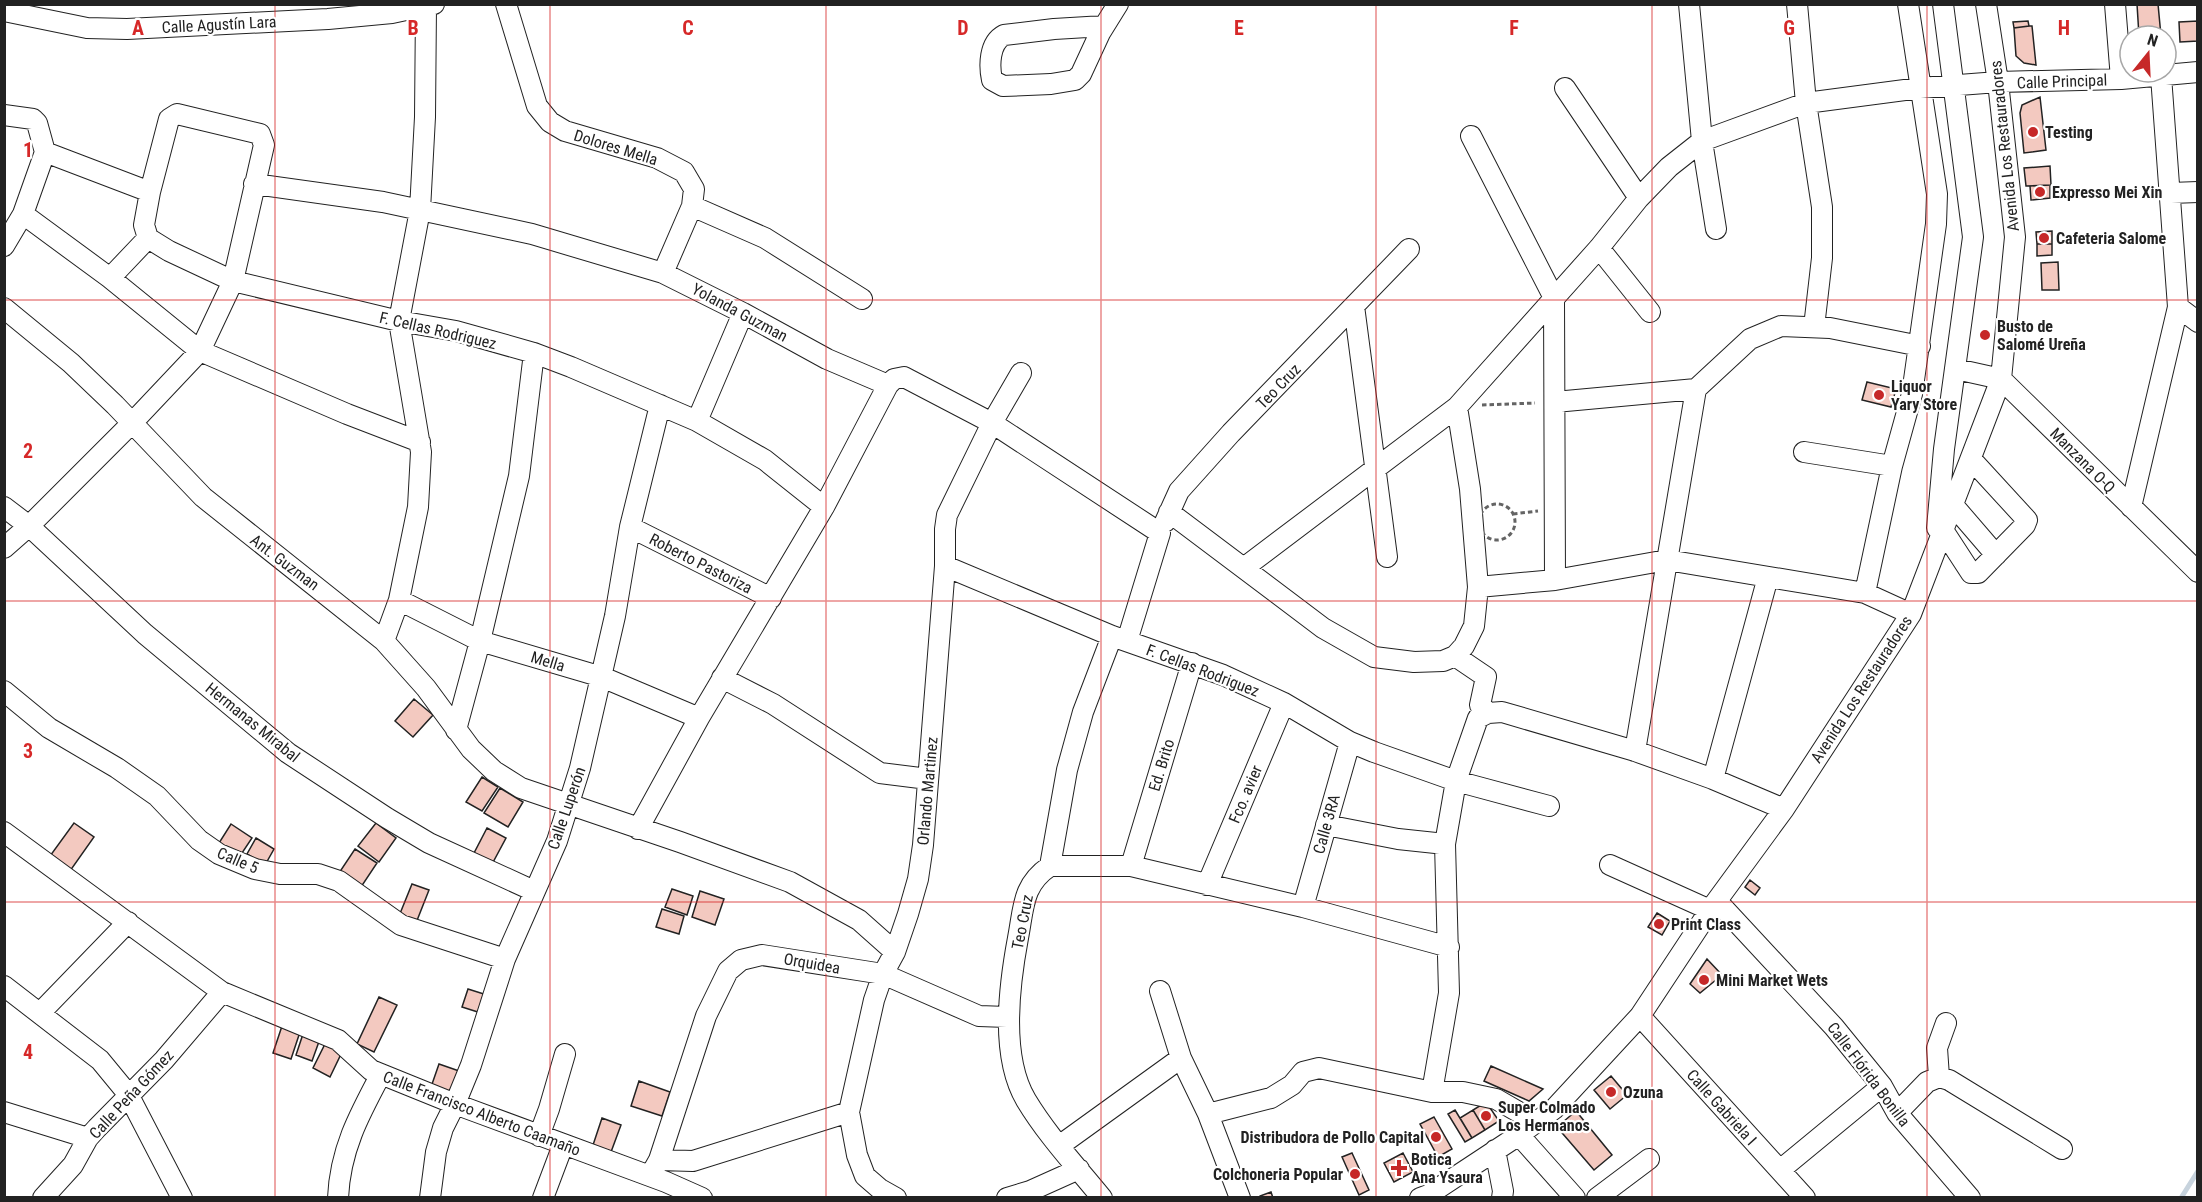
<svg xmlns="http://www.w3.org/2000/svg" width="2202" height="1202" font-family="'Roboto Condensed',sans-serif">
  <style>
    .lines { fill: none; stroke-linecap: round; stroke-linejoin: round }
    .stream { stroke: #c7d3dd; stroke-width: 5 }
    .building { fill: #f3c9c0; stroke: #222; stroke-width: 1.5 }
    .minor-casing { stroke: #222; stroke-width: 22 }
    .path { stroke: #646464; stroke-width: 3; stroke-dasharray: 4.5 3; stroke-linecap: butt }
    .minor { stroke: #fff; stroke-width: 20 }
    .grid { fill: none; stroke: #d62828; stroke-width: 1.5; stroke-opacity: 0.55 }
    .poi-dot { fill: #c62828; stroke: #fff; stroke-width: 2 }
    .labels { text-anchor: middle; stroke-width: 4.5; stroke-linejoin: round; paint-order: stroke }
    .street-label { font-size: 16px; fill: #222; stroke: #fff }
    .poi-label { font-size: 16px; font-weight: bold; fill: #222; stroke: #fff; text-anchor: start }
    .grid-label { font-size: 20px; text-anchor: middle; font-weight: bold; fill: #d62828; stroke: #fff; stroke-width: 4.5; stroke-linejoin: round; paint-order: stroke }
  </style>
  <rect width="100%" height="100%" fill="#fff"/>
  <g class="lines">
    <!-- stream -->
    <path class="stream" d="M2181,1198L2198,1171"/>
  </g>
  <!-- building -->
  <path class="building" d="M2137,4H2158L2161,36H2139Z
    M2028,21L2029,26L2014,28L2013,22Z
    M2198,21V41L2180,42L2179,22Z
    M2029,26H2032L2036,65L2024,63L2016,56L2014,28Z
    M2040,97L2046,150L2024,153L2020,113L2022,105Z
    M2050,166L2051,185L2026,186L2024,168Z
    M2050,185V198L2031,200L2030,186Z
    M2052,231V244H2037L2036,232Z
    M2037,244H2052V255L2037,256Z
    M2058,262L2059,290H2042L2041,263Z
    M1867,382L1896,389L1891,407L1862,400Z
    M414,699L433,715L413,737L395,721Z
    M482,777L498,787L482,811L466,802Z
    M500,788L523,802L508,827L484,813Z
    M74,823L94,837L70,871L50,856Z
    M376,823L396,838L379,862L358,846Z
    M231,824L252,838L240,856L219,843Z
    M487,828L506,838L491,866L473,855Z
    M256,838L274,849L265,865L247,854Z
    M355,849L377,863L359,890L337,876Z
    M1750,880L1760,888L1755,895L1745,887Z
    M412,884L429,890L416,923L399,916Z
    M672,889L693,896L687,915L665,907Z
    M700,891L724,899L715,925L692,917Z
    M662,909L684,916L679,934L656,927Z
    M1657,913L1670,921L1662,935L1648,927Z
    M1707,959L1722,975L1700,993L1690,984Z
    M468,989L487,995L481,1013L462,1007Z
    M379,997L397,1005L374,1052L357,1044Z
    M282,1026L300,1032L291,1059L273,1053Z
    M304,1031L321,1036L312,1061L296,1055Z
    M325,1044L342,1052L330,1077L313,1068Z
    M439,1064L462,1072L454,1095L431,1087Z
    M1491,1066L1543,1089L1529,1101L1484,1081Z
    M1611,1076L1627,1095L1610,1109L1594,1090Z
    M639,1081L670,1092L662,1116L631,1106Z
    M1486,1102L1499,1121L1485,1130L1473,1110Z
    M1455,1110L1472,1138L1465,1142L1448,1114Z
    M1473,1110L1485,1130L1472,1138L1460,1118Z
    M1576,1111L1612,1155L1594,1170L1557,1127Z
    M1434,1117L1452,1149L1438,1157L1420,1124Z
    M602,1118L621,1125L611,1152L593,1145Z
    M1352,1153L1369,1190L1359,1195L1342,1157Z
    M1403,1153L1413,1172L1394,1182L1384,1163Z
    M1271,1192L1273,1198H1260V1196Z"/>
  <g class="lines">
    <!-- minor casing -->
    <g class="minor-casing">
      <path id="minor" d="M506,4L537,106L550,122L565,131L657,158L684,172L694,189L692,206L663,273
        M1689,4L1702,141L1716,229
        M1797,4L1806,103L1822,207V258L1814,327
        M2115,4L2121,79
        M4,11L87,28L127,29L328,19L392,13L434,4
        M1104,26L1054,29L1004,35C989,43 989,66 992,80L1003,86L1051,84L1075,80L1081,74L1100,33L1118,4
        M1565,88L1639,198
        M4,115L33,119L37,123L45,152L23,214L4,246
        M1471,136L1554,298L1555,580
        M45,152L150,192
        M254,184L383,202L532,234L663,273L743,313L827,359L888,385
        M2171,193L2198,192
        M692,206L765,238L862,299
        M23,214L110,278L200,351L347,414L420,442
        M1599,248L1650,312
        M110,278L148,238
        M1354,306L1387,557
        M2178,307L2198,322
        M4,308L71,363L115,405L203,497L384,641L426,688L471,749L494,771L521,788L680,842L790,882L859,920L895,952
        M1956,369L2001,379L2198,572
        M1555,402L1696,389L1750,339L1781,326L1830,328L1920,346
        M697,421L743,313
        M1804,452L1892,466
        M1953,505L1996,555
        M4,507L29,526L145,634L288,753L387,818L429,843L534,891
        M2131,507L2178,307L2161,76
        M1169,512L1323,628L1374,657L1414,662L1443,661L1455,656L1464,646L1474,626L1478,587L1470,489L1457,407
        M1165,522L1179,491L1231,433L1409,249
        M630,527L771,598
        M1937,528L1944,449L1973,237L1943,4
        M1943,530L1971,573H1978L2025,525L2027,520L1971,459
        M4,548L29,526L132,423L200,351L233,281L264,145L260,134L177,114L169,119L150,192L144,225L148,238L169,251L233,281L399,321L456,331L534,353L571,367L697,421L765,460L824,507
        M945,566L1112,636L1223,675L1284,703L1350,742L1374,752L1456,781L1549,806
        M1245,567L1457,407L1599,248L1639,198L1669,167L1702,141L1806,103L1920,88L1998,82L2121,79L2198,72
        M1478,587L1555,580L1667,560L1865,593L1911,614
        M1865,593L1892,466L1912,394L1936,224L1937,194L1908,4
        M399,600L480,641L602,677L699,718
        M384,641L399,600L418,507L421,452L399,321L420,210L425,117L426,6
        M1455,656L1486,677L1480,705L1488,713
        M722,678L773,704L880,773L928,779
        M4,691L49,728L117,768L157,796L199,840L219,854L255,869L280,874H318L339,881L401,925L505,959
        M456,730L480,641L519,476L534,353
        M1635,751L1696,389
        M1713,779L1768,577
        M1326,825L1398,839L1445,844
        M638,829L699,718L824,507L888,385L894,379L904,377L992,423L1160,533L1127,641
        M4,832L222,992L338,1040L371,1070L455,1104L666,1182L702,1198
        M1610,865L1710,910
        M1050,866H1131L1303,907L1449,947
        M1131,866L1192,663
        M1207,885L1284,703
        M1717,901L1834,1027L1882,1086L1897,1113L1970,1198
        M1303,907L1350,742
        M4,986L100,1060L128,1094L182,1198
        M1160,991L1181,1058L1208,1114L1240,1198
        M40,1013L128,922
        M1640,1016L1805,1198
        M1939,1077L1937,1048L1946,1023
        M1432,1092L1449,993L1445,844L1456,781L1478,718L1488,713L1502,712L1635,751L1713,779L1784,809
        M4,1112L88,1138
        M1897,1113L1927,1082L1939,1077L1949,1080L2062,1149
        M1208,1114L1271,1098L1292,1085L1303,1072L1319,1068L1432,1092H1463L1496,1099L1536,1122
        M1519,1135L1575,1198
        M539,1136L549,1109L565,1054
        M1059,1146L1181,1058
        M1495,1150L1503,1191L1502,1198
        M659,1160L693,1161L849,1112
        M1780,1170L1882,1086
        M650,1176L659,1160L706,1016L728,971L741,960L762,955L883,974L979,1016L1007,1017
        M43,1198L73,1165L88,1138L97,1128L164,1060L222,992
        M338,1198C340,1150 359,1115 381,1074
        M430,1198L436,1152L443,1128L455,1104L471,1065L505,959L557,841L580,768L615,616L630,527L660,405
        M543,1198L563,1145
        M896,1198L880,1189L865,1176L857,1155L849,1112L874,1000L883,974L895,952L908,914L918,879L923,845L945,566V529L947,515L992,423L1021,373
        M1007,1198L1030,1191L1079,1169
        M1102,1198C1076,1166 1047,1135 1026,1100C1000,1056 1009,986 1018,938C1024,907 1022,885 1050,866L1067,770L1083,712L1112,636
        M1420,1198L1428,1195L1519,1135L1554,1109L1640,1016L1710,910L1784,809L1911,614L2001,379L2015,237L1998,82L1986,4
        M1597,1198L1649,1159"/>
    </g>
    <!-- path -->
    <path class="path" d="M1482,405L1535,403
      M1479 522a18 18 0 1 1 36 0a18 18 0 1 1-36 0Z
      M1513,514L1538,511"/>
    <!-- minor -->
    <use href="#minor" class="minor"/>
  </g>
  <!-- grid -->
  <path class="grid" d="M275,4V1198M550,4V1198M826,4V1198M1101,4V1198M1376,4V1198M1652,4V1198M1927,4V1198M4,300H2198M4,601H2198M4,902H2198"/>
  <!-- markers -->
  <g class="poi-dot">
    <circle cx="2033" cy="132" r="6"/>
    <circle cx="2040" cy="192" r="6"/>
    <circle cx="2044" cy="238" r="6"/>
    <circle cx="1985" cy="335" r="6"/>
    <circle cx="1879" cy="395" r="6"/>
    <circle cx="1659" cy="924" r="6"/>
    <circle cx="1704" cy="980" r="6"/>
    <circle cx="1611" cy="1092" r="6"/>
    <circle cx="1486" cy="1116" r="6"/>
    <circle cx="1436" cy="1137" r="6"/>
    <path d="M1396 1159h6v6h6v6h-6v6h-6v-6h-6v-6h6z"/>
    <circle cx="1355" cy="1174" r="6"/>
  </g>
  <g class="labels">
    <!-- street labels -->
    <g class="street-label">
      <text transform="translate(219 24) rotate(-3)" y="6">Calle Agustín Lara</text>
      <text transform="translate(2062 81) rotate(-2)" y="6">Calle Principal</text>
      <text transform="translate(2004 146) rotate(-96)" y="6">Avenida Los Restauradores</text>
      <text transform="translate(616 147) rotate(17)" y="6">Dolores Mella</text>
      <text transform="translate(740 312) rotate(28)" y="6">Yolanda Guzman</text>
      <text transform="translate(438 330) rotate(13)" y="6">F. Cellas Rodriguez</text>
      <text transform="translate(1278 386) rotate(-46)" y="6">Teo Cruz</text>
      <text transform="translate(2083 460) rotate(45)" y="6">Manzana O-Q</text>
      <text transform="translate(285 562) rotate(37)" y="6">Ant. Guzman</text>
      <text transform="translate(701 563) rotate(27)" y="6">Roberto Pastoriza</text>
      <text transform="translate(548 661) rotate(17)" y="6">Mella</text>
      <text transform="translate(1203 670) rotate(21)" y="6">F. Cellas Rodriguez</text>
      <text transform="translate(1861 689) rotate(-57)" y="6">Avenida Los Restauradores</text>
      <text transform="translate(253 722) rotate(39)" y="6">Hermanas Mirabal</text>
      <text transform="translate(1161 765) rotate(-73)" y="6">Ed. Brito</text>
      <text transform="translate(927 791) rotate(-85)" y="6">Orlando Martinez</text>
      <text transform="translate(1245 794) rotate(-67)" y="6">Fco. avier</text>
      <text transform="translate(566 808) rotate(-71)" y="6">Calle Luperón</text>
      <text transform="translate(1326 824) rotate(-74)" y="6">Calle 3RA</text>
      <text transform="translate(238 860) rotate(23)" y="6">Calle 5</text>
      <text transform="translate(1022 922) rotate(-79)" y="6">Teo Cruz</text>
      <text transform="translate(812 963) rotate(10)" y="6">Orquidea</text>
      <text transform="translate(1869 1074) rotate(53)" y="6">Calle Flórida Bonilla</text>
      <text transform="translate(131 1094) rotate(-47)" y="6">Calle Peña Gómez</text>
      <text transform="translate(1722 1107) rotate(48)" y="6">Calle Gabriela I</text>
      <text transform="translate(482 1113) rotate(21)" y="6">Calle Francisco Alberto Caamaño</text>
    </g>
    <!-- poi labels -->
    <g class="poi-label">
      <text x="2045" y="138">Testing</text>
      <text x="2052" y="198">Expresso Mei Xin</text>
      <text x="2056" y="244">Cafeteria Salome</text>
      <text x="1997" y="332">Busto de<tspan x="1997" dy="18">Salomé Ureña</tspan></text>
      <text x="1891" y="392">Liquor<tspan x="1891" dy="18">Yary Store</tspan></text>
      <text x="1671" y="930">Print Class</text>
      <text x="1716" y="986">Mini Market Wets</text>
      <text x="1623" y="1098">Ozuna</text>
      <text x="1498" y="1113">Super Colmado<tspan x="1498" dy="18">Los Hermanos</tspan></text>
      <text x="1424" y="1143" text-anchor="end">Distribudora de Pollo Capital</text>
      <text x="1411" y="1165">Botica<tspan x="1411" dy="18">Ana Ysaura</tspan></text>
      <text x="1343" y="1180" text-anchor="end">Colchoneria Popular</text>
    </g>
  </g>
  <g class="grid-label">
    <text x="138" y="35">A</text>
    <text x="413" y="35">B</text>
    <text x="688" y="35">C</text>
    <text x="963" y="35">D</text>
    <text x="1239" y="35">E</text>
    <text x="1514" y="35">F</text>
    <text x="1789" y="35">G</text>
    <text x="2064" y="35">H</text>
    <text x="28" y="157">1</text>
    <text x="28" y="458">2</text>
    <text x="28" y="758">3</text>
    <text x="28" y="1059">4</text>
  </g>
  <!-- border -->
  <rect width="2202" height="1202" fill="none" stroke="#222222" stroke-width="12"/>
  <!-- north arrow -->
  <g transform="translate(2148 54) rotate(18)"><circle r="28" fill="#ffffff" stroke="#a7a7a7" stroke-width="1.5"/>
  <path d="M0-4.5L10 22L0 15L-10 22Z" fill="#c62828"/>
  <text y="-9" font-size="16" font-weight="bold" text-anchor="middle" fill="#222222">N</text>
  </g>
</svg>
